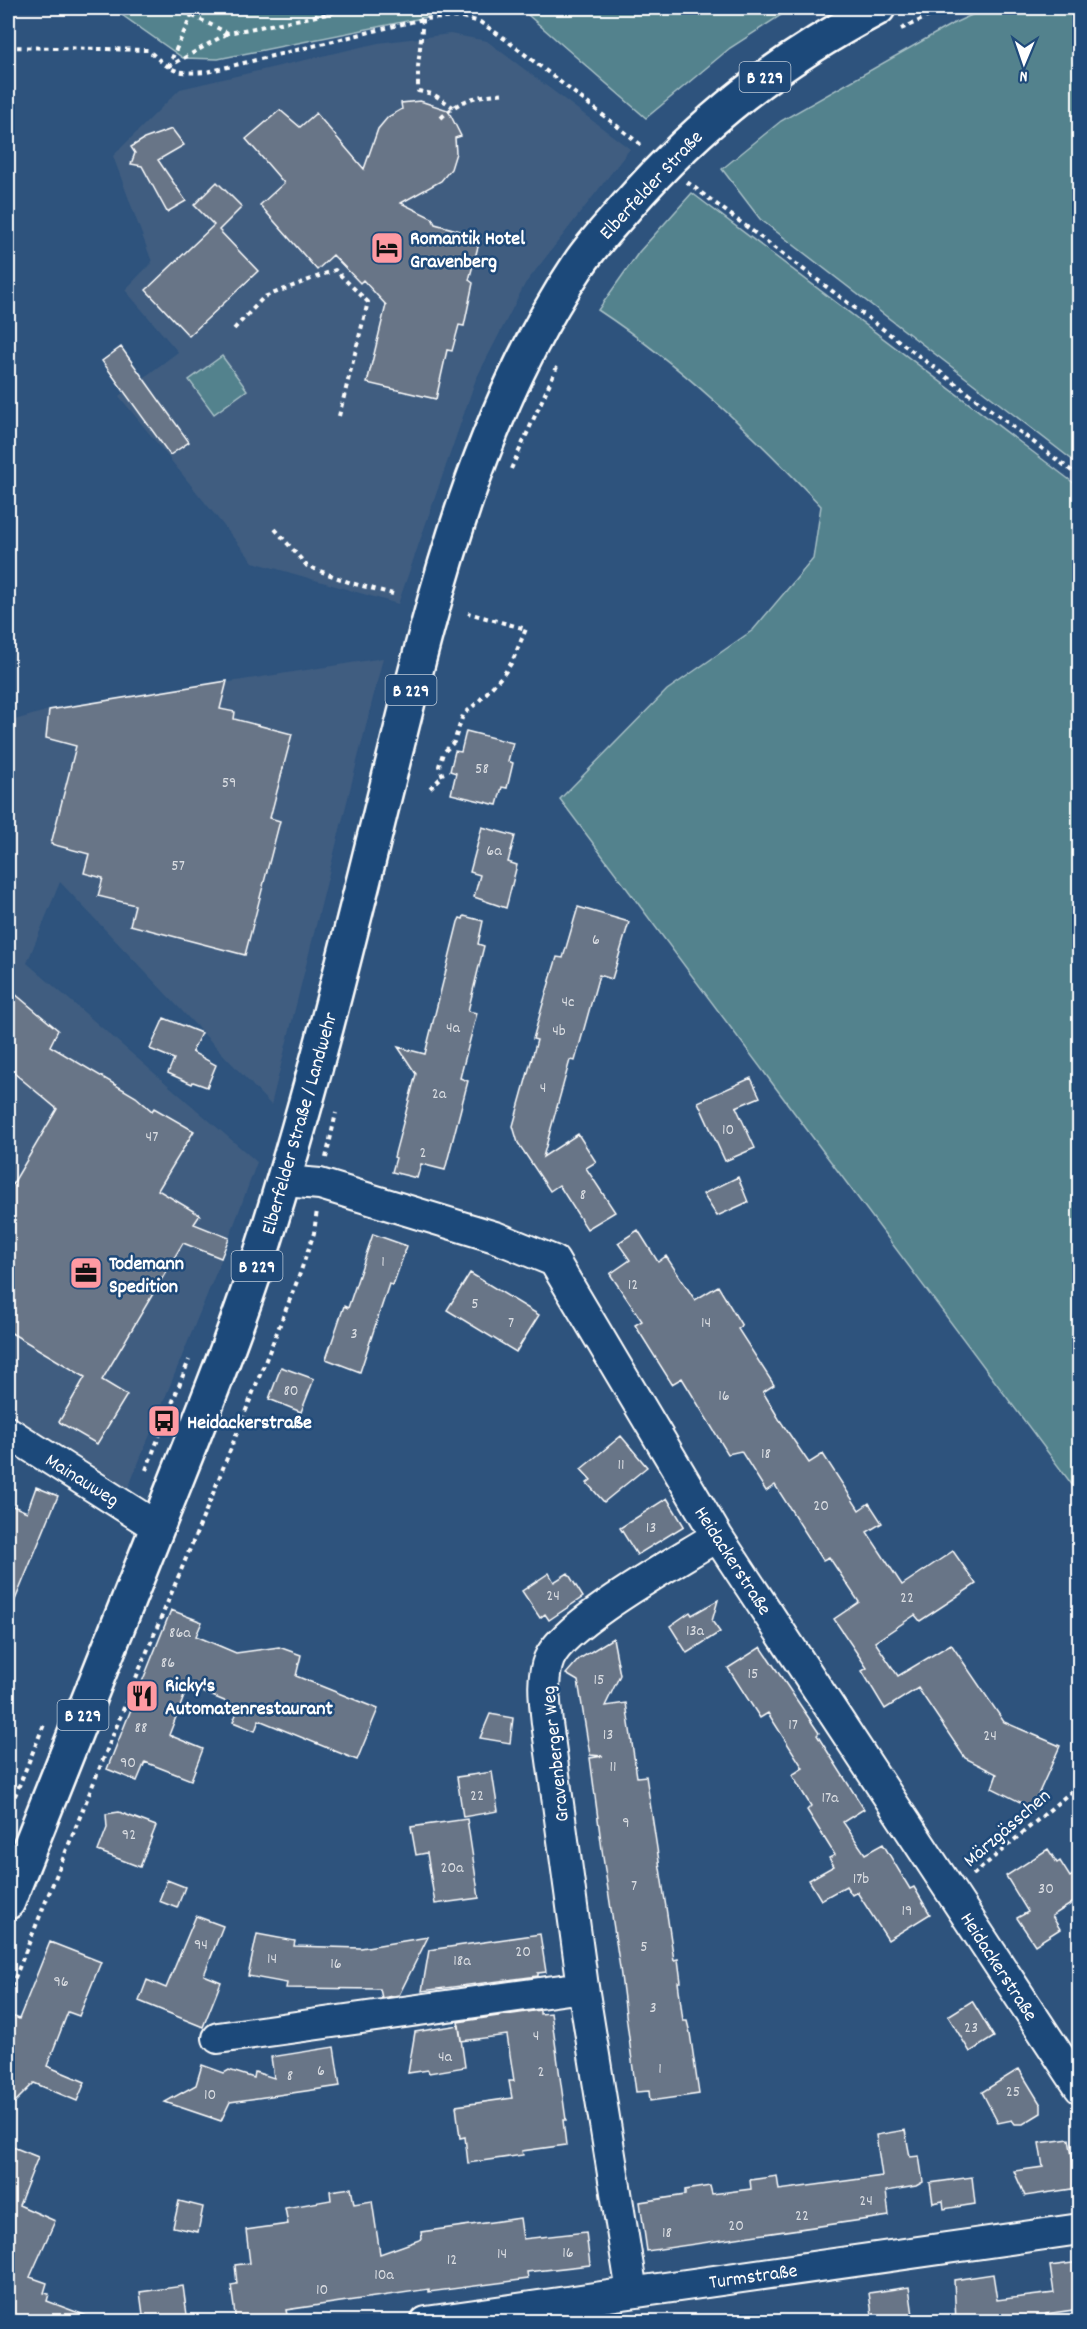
<svg xmlns="http://www.w3.org/2000/svg" width="1087" height="2329" font-family="Dekko,sans-serif">
  <style>
    .built { fill: #3f5d80 }
    .green { fill: #52828d; stroke: #a8c0c6; stroke-width: 1.5 }
    .building { fill: #687587; stroke: #fff; stroke-width: 1.5 }
    .lines { fill: none; stroke-linecap: round; stroke-linejoin: round }
    .minor-casing { stroke: #fff; stroke-width: 34 }
    .primary-casing { stroke: #fff; stroke-width: 38 }
    .path { stroke: #fff; stroke-width: 4; stroke-dasharray: 4.5 4.5; stroke-linecap: butt }
    .minor { stroke: #1f4a7a; stroke-width: 30 }
    .primary { stroke: #1f4a7a; stroke-width: 33 }
    .labels { text-anchor: middle; stroke-width: 5; stroke-linejoin: round; paint-order: stroke }
    .number-label { font-size: 16px; fill: #d9dce1 }
    .shield { fill: #1f4a7a; stroke: #bcc9d7; stroke-width: 1.5 }
    .shield-label { font-size: 18px; font-weight: bold; fill: #fff }
    .street-label { font-size: 20px; fill: #fff; stroke: #1f4a7a }
    .poi-label { font-size: 20px; font-weight: bold; fill: #fff; stroke: #1f4a7a; text-anchor: start }
  </style>
  <rect width="100%" height="100%" fill="#2e537d"/>
  <filter id="ink" filterUnits="userSpaceOnUse"><feTurbulence type="fractalNoise" baseFrequency=".0167" numOctaves="2"/><feDisplacementMap in="SourceGraphic" scale="12" xChannelSelector="R" yChannelSelector="G"/><feConvolveMatrix kernelMatrix="1 2 1 2 8 2 1 2 1" color-interpolation-filters="sRGB"/></filter>
  <g filter="url(#ink)">
    <!-- built -->
    <path class="built" d="M450,34L487,41L630,149L525,284L476,379L398,604L253,562L119,396L178,352L125,290L152,262L113,156L180,89L378,43Z
      M383,658L271,1105L60,882L27,963L257,1162L220,1263L127,1491L8,1418V722L49,710Z"/>
    <!-- green -->
    <path class="green" d="M120,8H462L427,17L218,59L183,58L122,15Z
      M520,8H792L730,48L646,118Z
      M987,8H1079V465L760,219L722,169L781,121L952,24Z
      M692,193L1079,487V1494L560,799L667,690L753,630L813,559L821,506C753,434 681,365 598,310L639,252Z
      M222,356L247,390L214,414L189,380Z"/>
    <!-- building -->
    <path class="building" d="M420,101L448,110L461,136L455,138L456,153L451,169L441,181L401,203L432,218L435,224L464,232L479,243L469,280L473,283L464,326L459,325L452,351L447,350L436,399L367,383L386,305L363,280L360,283L333,255L317,270L260,205L284,183L246,139L280,110L300,127L316,113L364,169L378,129L388,117L402,109L401,103Z
      M172,129L184,145L158,160L186,201L167,212L142,166L131,164L135,153L131,147L144,139Z
      M217,182L242,207L219,230L258,271L189,336L146,290L214,225L194,205Z
      M121,347L189,442L170,455L102,361Z
      M227,681L220,709L235,712L234,719L292,734L270,818L280,821L245,955L130,925L135,905L98,896L103,878L84,873L89,854L51,844L76,746L46,738L49,710Z
      M466,731L513,743L508,761L513,763L507,788L502,787L497,805L451,794L456,773L450,771L455,751L461,752Z
      M482,827L515,836L508,862L517,865L506,908L474,897L480,875L470,872Z
      M578,907L629,922L612,979L599,975L575,1061L570,1060L543,1157L578,1134L596,1162L586,1168L615,1212L587,1229L559,1185L550,1191L518,1143L513,1126L537,1040L533,1039L542,1007L557,957L563,958Z
      M464,916L483,921L478,944L484,946L468,1011L477,1013L460,1078L468,1081L445,1170L421,1164L417,1178L392,1172L396,1158L394,1157L416,1074L398,1047L425,1054L458,922L460,918L463,919Z
      M8,988L58,1030L50,1046L136,1097L152,1111L154,1108L194,1131L158,1190L200,1215L194,1224L229,1238L221,1258L183,1243L102,1380L127,1395L97,1444L59,1422L85,1377L8,1331V1192L57,1109L8,1068Z
      M164,1018L201,1033L192,1052L216,1065L207,1087L193,1082L192,1084L168,1073L174,1059L150,1049Z
      M751,1078L760,1097L736,1107L755,1148L725,1161L698,1102Z
      M738,1177L748,1202L717,1216L703,1194Z
      M638,1230L658,1262L666,1256L695,1300L718,1286L742,1326L738,1329L774,1385L763,1392L779,1419L809,1463L823,1454L859,1510L869,1503L882,1523L867,1532L902,1585L953,1551L976,1584L920,1621L915,1615L875,1642L898,1676L951,1644L1004,1722L1060,1746L1032,1808L992,1788L997,1774L965,1758L918,1688L885,1709L862,1671L867,1668L834,1619L859,1602L829,1557L823,1560L775,1485L766,1491L741,1451L728,1454L682,1378L672,1384L635,1325L642,1321L610,1274L630,1260L618,1243Z
      M373,1234L407,1246L393,1285L389,1284L360,1372L326,1359L344,1306L348,1308Z
      M470,1273L539,1315L516,1352L447,1310Z
      M281,1367L314,1379L301,1412L269,1399Z
      M621,1436L647,1467L604,1502L587,1483L591,1480L581,1469Z
      M36,1487L58,1496L8,1617V1504L27,1512Z
      M667,1498L684,1526L637,1555L620,1528Z
      M549,1573L554,1582L568,1573L583,1597L549,1620L545,1614L540,1618L522,1591Z
      M718,1600L712,1621L720,1632L687,1653L670,1626L690,1612L692,1615Z
      M171,1610L202,1622L196,1636L236,1653L279,1647L301,1655L296,1676L378,1709L357,1760L259,1720L255,1731L233,1722L239,1707L188,1686L169,1735L203,1749L191,1780L145,1762L137,1781L107,1769Z
      M613,1638L620,1675L605,1706L626,1703L637,1777L646,1776L674,1960L678,1959L681,1982H678L683,2021H687L690,2033L699,2094L650,2101L649,2091L636,2092L620,1968L603,1857L590,1758L603,1756L590,1755L578,1681L566,1674L579,1659Z
      M761,1647L819,1733L817,1735L864,1809L843,1822L865,1854L883,1844L910,1889L914,1887L930,1914L888,1940L857,1892L852,1895L846,1886L821,1900L809,1880L834,1866L829,1858L835,1855L807,1810L811,1806L792,1775L803,1768L768,1713L760,1718L728,1668Z
      M490,1714L513,1718L510,1743L480,1738Z
      M492,1772L498,1811L463,1817L457,1777Z
      M119,1812L156,1826L140,1867L98,1851L107,1828L106,1814Z
      M467,1819L479,1898L435,1904L427,1853L416,1855L411,1827Z
      M1048,1849L1057,1863L1060,1861L1070,1877L1080,1870V1898L1052,1916L1060,1929L1035,1945L1017,1918L1028,1912L1006,1876Z
      M167,1880L185,1887L177,1908L159,1901Z
      M196,1916L223,1926L204,1975L221,1982L203,2027L139,2001L147,1980L166,1988Z
      M257,1934L295,1941L294,1946L361,1948L428,1937L399,1995L382,1998L380,1989L286,1988L287,1983L248,1976Z
      M540,1934L546,1972L538,1973V1976L422,1991L429,1950Z
      M50,1942L101,1962L79,2016L68,2012L47,2066L85,2082L77,2101L34,2083L8,2109V2014L19,2019Z
      M972,2001L994,2037L970,2052L948,2016Z
      M540,2010V2014L551,2013L566,2120H563L566,2145L522,2151L523,2155L468,2163L465,2137L460,2138L456,2106L512,2098L509,2081H514L507,2035L461,2041L458,2022Z
      M459,2025L465,2067L429,2073L428,2070L408,2073L415,2032Z
      M334,2047L340,2086L230,2102L221,2121L165,2102L196,2085L202,2065L224,2073L229,2070L254,2078L255,2072L274,2078L271,2057Z
      M1019,2069L1041,2105V2113L1023,2124H1015L1012,2120L998,2123L982,2092Z
      M905,2130L910,2157L919,2156L923,2182L916,2186L886,2191L889,2216L647,2251L640,2202L685,2195V2190L710,2186L712,2194L751,2189L750,2180L777,2176L779,2190L882,2176L876,2135Z
      M1069,2139L1078,2188L1025,2196L1014,2171L1043,2167L1039,2143Z
      M8,2145L38,2157L19,2205L55,2221L30,2277L47,2283L44,2293L49,2294L47,2301L95,2319V2322H8Z
      M972,2177L975,2204L944,2209L943,2201L933,2203L930,2183Z
      M351,2188L354,2204L372,2201L380,2254L422,2239L421,2232L520,2218L523,2239L586,2232L590,2265L527,2272L528,2279L429,2292V2289L286,2310L288,2320L236,2322L231,2285L237,2284L235,2265L250,2263L246,2230L288,2224L285,2208L331,2200L330,2191Z
      M179,2201L203,2207L198,2232L173,2227Z
      M1080,2262V2309L1046,2314L1047,2322H956L954,2280L993,2274L997,2300L1054,2293L1050,2266Z
      M183,2286L188,2322H144L140,2292Z
      M909,2287L914,2322H873L869,2293Z"/>
    <g class="lines">
      <!-- minor casing -->
      <g class="minor-casing">
        <path id="minor" d="M284,1181L320,1184L495,1237L554,1261L717,1536L1080,2088
          M8,1432L157,1527
          M583,1987L632,2292
          M218,2038L583,1987L547,1723C545,1702 541,1679 549,1659C564,1623 681,1559 717,1536
          M426,2322L1080,2229"/>
      </g>
      <!-- primary casing -->
      <g class="primary-casing">
        <path id="primary" d="M8,1902C61,1769 114,1636 167,1503C204,1410 242,1317 271,1221C319,1067 356,910 395,754C437,584 480,411 579,264C593,243 611,225 627,206C702,120 778,61 878,8"/>
      </g>
      <!-- path -->
      <path class="path" d="M176,8L228,33L327,14L348,8
        M462,17L463,8
        M423,19L418,67V91L433,94L453,107
        M901,29L947,8
        M8,47L148,50C172,72 175,74 207,72L423,19L462,17L480,22L505,39L644,147
        M168,67L228,33
        M168,67L195,8
        M441,118C463,97 478,96 506,93
        M687,182L1080,477
        M234,329L264,297L335,270L368,302L338,420
        M511,469L557,367
        M275,529L307,566L351,583L397,595
        M430,788L443,776L439,766L443,753L454,742L463,715L479,701L504,674L512,662L526,629L468,613
        M326,1158L336,1113
        M146,1470L189,1360
        M8,1813L45,1722
        M973,1875L1080,1784
        M8,1995L138,1673L210,1501L298,1279L314,1233L317,1210"/>
      <!-- minor -->
      <use href="#minor" class="minor"/>
      <!-- primary -->
      <use href="#primary" class="primary"/>
    </g>
  </g>
  <!-- icons -->
  <defs>
    <g id="hotel-square" transform="scale(1.725)"><rect x="-9" y="-9" width="18" height="18" rx="4" fill="#ff9aa2" stroke="#1f4a7a"/><path d="M-6-4.5h1.5V1H6V5H4.5V3h-9V5H-6ZM-4 0a1.8 1.8 0 1 1 3.6 0ZM.5 0V-2.5h3Q6-2.5 6 0Z" fill="#111"/></g>
    <g id="office-square" transform="scale(1.725)"><rect x="-9" y="-9" width="18" height="18" rx="4" fill="#ff9aa2" stroke="#1f4a7a"/><path d="M-6-3h4V-5.5h4V-3h4V5H-6ZM-1-4.5V-3h2v-1.5ZM-6 0V1H6V0Z" fill="#111"/></g>
    <g id="bus-square" transform="scale(1.725)"><rect x="-9" y="-9" width="18" height="18" rx="4" fill="#ff9aa2" stroke="#1f4a7a"/><path d="M-5-6H5V4H4V6H2V4H-2V6H-4V4H-5ZM-3.5-4V0h7V-4ZM-3.5 1.2v1.5H-2V1.2ZM2 1.2v1.5H3.5V1.2Z" fill="#111"/></g>
    <g id="restaurant-square" transform="scale(1.725)"><rect x="-9" y="-9" width="18" height="18" rx="4" fill="#ff9aa2" stroke="#1f4a7a"/><path d="M-5-6h1v4h1v-4h1v4h1v-4h1v5L-1.5 .5V6h-2V.5L-5-1ZM5-6V6H3V1.5H1.5Q1.5-4 5-6Z" fill="#111"/></g>
  </defs>
  <g fill-rule="evenodd">
    <use href="#hotel-square" x="387" y="248"/>
    <use href="#office-square" x="86" y="1273"/>
    <use href="#bus-square" x="164" y="1421"/>
    <use href="#restaurant-square" x="142" y="1696"/>
  </g>
  <g class="labels">
    <!-- number labels -->
    <g class="number-label">
      <text x="482" y="773">58</text>
      <text x="229" y="787">59</text>
      <text x="494" y="855">6a</text>
      <text x="178" y="870">57</text>
      <text x="596" y="944">6</text>
      <text x="568" y="1006">4c</text>
      <text x="453" y="1032">4a</text>
      <text x="559" y="1035">4b</text>
      <text x="543" y="1092">4</text>
      <text x="439" y="1098">2a</text>
      <text x="728" y="1134">10</text>
      <text x="152" y="1141">47</text>
      <text x="423" y="1157">2</text>
      <text x="583" y="1199">8</text>
      <text x="383" y="1266">1</text>
      <text x="633" y="1289">12</text>
      <text x="475" y="1308">5</text>
      <text x="511" y="1327">7</text>
      <text x="706" y="1327">14</text>
      <text x="354" y="1338">3</text>
      <text x="291" y="1395">80</text>
      <text x="724" y="1400">16</text>
      <text x="766" y="1458">18</text>
      <text x="621" y="1469">11</text>
      <text x="821" y="1510">20</text>
      <text x="651" y="1532">13</text>
      <text x="553" y="1600">24</text>
      <text x="907" y="1602">22</text>
      <text x="695" y="1635">13a</text>
      <text x="180" y="1637">86a</text>
      <text x="168" y="1667">86</text>
      <text x="753" y="1678">15</text>
      <text x="599" y="1684">15</text>
      <text x="793" y="1729">17</text>
      <text x="141" y="1732">88</text>
      <text x="608" y="1739">13</text>
      <text x="990" y="1740">24</text>
      <text x="128" y="1767">90</text>
      <text x="613" y="1771">11</text>
      <text x="477" y="1800">22</text>
      <text x="830" y="1802">17a</text>
      <text x="626" y="1827">9</text>
      <text x="129" y="1839">92</text>
      <text x="452" y="1872">20a</text>
      <text x="861" y="1883">17b</text>
      <text x="634" y="1890">7</text>
      <text x="1046" y="1893">30</text>
      <text x="907" y="1915">19</text>
      <text x="201" y="1949">94</text>
      <text x="644" y="1951">5</text>
      <text x="523" y="1956">20</text>
      <text x="272" y="1963">14</text>
      <text x="462" y="1965">18a</text>
      <text x="336" y="1968">16</text>
      <text x="61" y="1986">96</text>
      <text x="653" y="2012">3</text>
      <text x="971" y="2032">23</text>
      <text x="536" y="2040">4</text>
      <text x="445" y="2061">4a</text>
      <text x="660" y="2073">1</text>
      <text x="321" y="2075">6</text>
      <text x="541" y="2076">2</text>
      <text x="290" y="2080">8</text>
      <text x="1013" y="2096">25</text>
      <text x="210" y="2099">10</text>
      <text x="866" y="2205">24</text>
      <text x="802" y="2220">22</text>
      <text x="736" y="2230">20</text>
      <text x="667" y="2237">18</text>
      <text x="568" y="2257">16</text>
      <text x="502" y="2258">14</text>
      <text x="452" y="2264">12</text>
      <text x="384" y="2279">10a</text>
      <text x="322" y="2294">10</text>
    </g>
    <!-- shield labels -->
    <g class="shield">
      <rect x="739.5" y="62" width="51" height="30" rx="4.5"/>
      <rect x="385.5" y="675" width="51" height="30" rx="4.5"/>
      <rect x="231.5" y="1251" width="51" height="30" rx="4.5"/>
      <rect x="57.5" y="1700" width="51" height="30" rx="4.5"/>
    </g>
    <g class="shield-label">
      <text x="765" y="83">B 229</text>
      <text x="411" y="696">B 229</text>
      <text x="257" y="1272">B 229</text>
      <text x="83" y="1721">B 229</text>
    </g>
    <!-- street labels -->
    <g class="street-label">
      <text transform="translate(650 184) rotate(-47)" y="7">Elberfelder Straße</text>
      <text transform="translate(298 1123) rotate(-74)" y="7">Elberfelder Straße / Landwehr</text>
      <text transform="translate(83 1479) rotate(32)" y="7">Mainauweg</text>
      <text transform="translate(734 1560) rotate(57)" y="7">Heidackerstraße</text>
      <text transform="translate(554 1754) rotate(-96)" y="7">Gravenberger Weg</text>
      <text transform="translate(1006 1827) rotate(-41)" y="7">Märzgässchen</text>
      <text transform="translate(1000 1966) rotate(57)" y="7">Heidackerstraße</text>
      <text transform="translate(753 2275) rotate(-8)" y="7">Turmstraße</text>
    </g>
    <!-- poi labels -->
    <g class="poi-label">
      <text x="410" y="244">Romantik Hotel<tspan x="410" dy="23">Gravenberg</tspan></text>
      <text x="109" y="1269">Todemann<tspan x="109" dy="23">Spedition</tspan></text>
      <text x="187" y="1428">Heidackerstraße</text>
      <text x="165" y="1691">Ricky's<tspan x="165" dy="23">Automatenrestaurant</tspan></text>
    </g>
  </g>
  <!-- margin -->
  <rect width="1087" height="2329" fill="none" stroke="#1f4a7a" stroke-width="30"/>
  <rect x="15" y="15" width="1057" height="2299" fill="none" stroke="#fff" stroke-width="2" filter="url(#ink)"/>
  <!-- north arrow -->
  <g transform="translate(1024 63) rotate(182)" stroke="#1f4a7a" stroke-width="4.5" paint-order="stroke">
  <path d="M0-4.5L10 22L0 15L-10 22Z" fill="#ffffff"/>
  <text y="-9" font-size="16" font-weight="bold" text-anchor="middle" fill="#ffffff">N</text>
  </g>
</svg>
